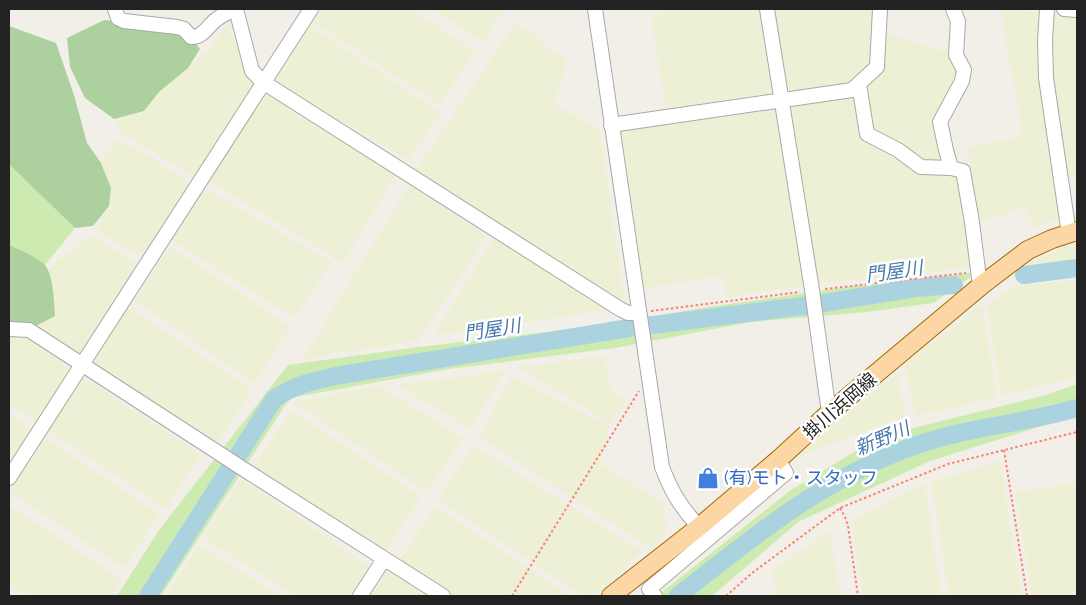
<svg xmlns="http://www.w3.org/2000/svg" width="1086" height="605" font-family="Raleway,'Noto Sans JP',sans-serif">
  <style>
    .farmland { fill: #eef0d5 }
    .grass { fill: #cdebb0 }
    .forest { fill: #add19e }
    .lines { fill: none; stroke-linecap: round; stroke-linejoin: round }
    .river { stroke: #aad3df; stroke-width: 18 }
    .minor-casing { stroke: #a9a9a9; stroke-width: 16 }
    .major-casing { stroke: #a06b00; stroke-width: 20 }
    .path { stroke: #fa8072; stroke-width: 2; stroke-dasharray: 2.5 2.5; stroke-linecap: butt }
    .minor { stroke: #fff; stroke-width: 14 }
    .major { stroke: #fcd6a4; stroke-width: 18 }
    .labels { text-anchor: middle; stroke-width: 5; stroke-linejoin: round; paint-order: stroke }
    .street-label { font-size: 18px; fill: #222; stroke: #fff }
    .shop-label { font-size: 18px; fill: #366cbe; stroke: #fff; text-anchor: start }
    .water-label { font-size: 19px; font-style: italic; fill: #4a7aab; stroke: #fff }
  </style>
  <rect width="100%" height="100%" fill="#f2efe9"/>
  <!-- farmland -->
  <path class="farmland" d="M318,9H412L475,51L440,105L311,21Z
    M432,9H505L483,42Z
    M676,9H762L775,93L665,108L651,15Z
    M773,9H876L872,67L850,84L788,91Z
    M1000,9L1041,13L1062,217L1034,228L1025,208L979,222L967,148L1023,136Z
    M1054,13L1077,15V177L1067,178L1052,71Z
    M516,22L567,60L554,104L600,130L626,308L415,171Z
    M227,24L254,85L195,177L120,132L114,119L144,111L159,92L210,47Z
    M308,24L441,113L409,160L272,81Z
    M884,33L947,52L959,75L935,117L940,164L920,160L873,130L866,87L885,71Z
    M268,89L396,174L343,263L208,180Z
    M855,95L862,136L877,147L921,170L961,178L974,267L816,284L787,105Z
    M779,108L805,286L726,297L723,276L644,288L621,131Z
    M116,140L145,152L189,184L143,256L96,232L109,206L111,188L101,163Z
    M411,183L487,236L418,341L302,359Z
    M205,188L332,262L294,318L172,240Z
    M92,236L141,266L81,359L34,327L54,288L48,272L57,260Z
    M495,236L607,311L434,335Z
    M1077,242V262L1028,264L1073,244Z
    M170,246L290,326L255,384L135,301Z
    M1077,280V377L1001,396L987,305L1013,286Z
    M982,304L997,397L915,416L905,364Z
    M128,307L252,390L217,443L92,364Z
    M9,335H20L201,455L166,509L9,405Z
    M605,356L611,390L626,401L611,424L517,367Z
    M505,370L471,429L396,384L463,377Z
    M897,373L905,416L797,457Z
    M512,376L609,426L600,464L665,504L666,532L651,549L479,437Z
    M378,385L463,438L427,492L294,403Z
    M291,410L421,497L386,551L254,467Z
    M9,414L160,514L124,568L9,491Z
    M473,445L642,551L595,596H583L438,500Z
    M1000,461L1022,596H949L931,481Z
    M241,479L379,573L363,596H296L203,538Z
    M925,483L941,596H863L852,520Z
    M1077,483V596H1032L1015,492Z
    M9,505L122,580L111,596H29L9,583Z
    M434,506L570,596H450L398,563Z
    M830,530L840,596H776L772,570Z
    M199,545L281,596H166Z
    M393,564L440,596H372Z"/>
  <!-- grass -->
  <path class="grass" d="M9,163L75,228L45,265L27,254L9,246Z
    M978,272L933,303L867,312L751,322L615,348L449,369L290,398L161,596H117L159,530L288,365L411,348L598,326L701,308L847,287Z
    M1077,384V415L930,461L798,522L712,596H657L791,490L881,436L1046,395Z"/>
  <!-- forest -->
  <path class="forest" d="M104,20L141,23L188,34L200,49L188,68L159,92L144,111L114,119L85,98L70,67L67,38Z
    M9,26L56,43L74,95L87,143L101,163L111,188L109,206L93,226L75,228L9,164Z
    M9,245C20,250 33,255 43,263C54,273 54,302 55,316L34,327L9,324Z"/>
  <g class="lines">
    <!-- river -->
    <path class="river" d="M1024,275L1077,268
      M148,596L274,399C298,383 314,381 341,375L629,328L818,304L915,288L954,285
      M678,596C750,539 823,479 911,447C965,427 1023,424 1077,408"/>
    <!-- minor casing -->
    <g class="minor-casing">
      <path id="minor" d="M115,9L118,18L124,21L177,27L184,29L191,37C203,38 208,25 217,19C222,15 229,12 234,9
        M236,9L252,71L263,82L620,309L628,313H639
        M595,9L662,467C672,493 680,506 699,527
        M767,9L812,290L829,413
        M1047,9L1045,41L1046,78L1069,234
        M1064,9L1077,10
        M859,84L867,134L898,150L921,167L951,168L963,171L972,222L980,286
        M611,125L852,90L877,67L880,9
        M951,168L946,150L940,122L962,81L964,70L956,55L958,21L953,9
        M9,329L29,330L248,472L443,596
        M9,478L311,9
        M360,596L384,559
        M655,596L649,589L786,473L778,460"/>
    </g>
    <!-- major casing -->
    <g class="major-casing">
      <path id="major" d="M611,596L699,527L778,460L829,413L983,284L1028,250L1052,239L1077,231"/>
    </g>
    <!-- path -->
    <path class="path" d="M825,289L966,273
      M651,311L800,292
      M1004,450L1027,596
      M840,508L845,517L848,526L858,596
      M512,596L639,391
      M726,596L752,573L840,508L948,464L1077,432"/>
    <!-- minor -->
    <use href="#minor" class="minor"/>
    <!-- major -->
    <use href="#major" class="major"/>
  </g>
  <!-- icons -->
  <defs>
    <g id="shop-bare" transform="scale(1.725)"><path d="M-5-2.5h2.3a2.7 3.5 0 0 1 5.4 0H5L5.5 6h-11ZM-1.5-2.5h3a1.5 2.3 0 0 0-3 0Z" fill="#3f7fe0" stroke="#fff" stroke-width="2.5" paint-order="stroke"/></g>
  </defs>
  <g fill-rule="evenodd">
    <use href="#shop-bare" x="708" y="478"/>
  </g>
  <g class="labels">
    <!-- street labels -->
    <g class="street-label">
      <text transform="translate(840 406) rotate(-41)" y="6">掛川浜岡線</text>
    </g>
    <!-- shop labels -->
    <g class="shop-label">
      <text x="724" y="484">(有)モト・スタッフ</text>
    </g>
    <!-- water labels -->
    <g class="water-label">
      <text transform="translate(894 271) rotate(-8)" y="7">門屋川</text>
      <text transform="translate(492 329) rotate(-9)" y="7">門屋川</text>
      <text transform="translate(882 438) rotate(-23)" y="7">新野川</text>
    </g>
  </g>
  <!-- border -->
  <rect width="1086" height="605" fill="none" stroke="#222222" stroke-width="20"/>
</svg>
